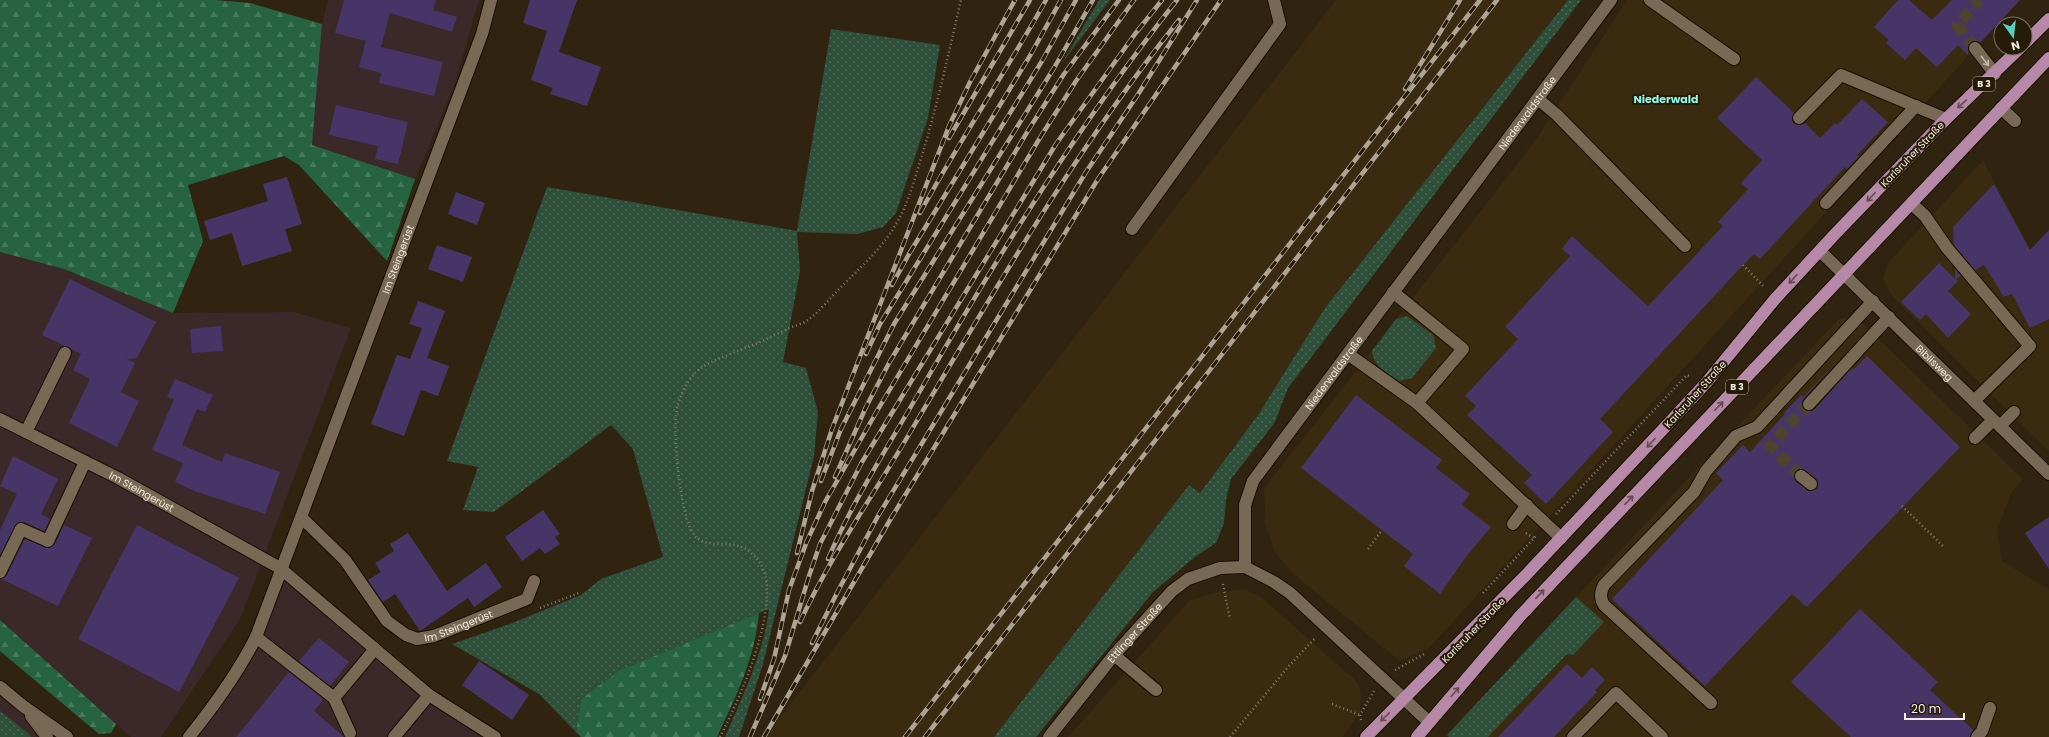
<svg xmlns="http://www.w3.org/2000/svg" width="2049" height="737" font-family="Poppins,sans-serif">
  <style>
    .built { fill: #3a2b10 }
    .industrial { fill: #3b2828 }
    .grass { fill: url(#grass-dots) }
    .forest { fill: url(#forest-firs) }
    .building { fill: #473568; fill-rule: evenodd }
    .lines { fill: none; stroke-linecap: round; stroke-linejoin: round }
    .minor-tunnel { stroke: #4e4230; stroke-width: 12; stroke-dasharray: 12 6; stroke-linecap: butt }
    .minor-casing { stroke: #180d00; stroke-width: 14 }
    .major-casing { stroke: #180d00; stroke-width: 14 }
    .path { stroke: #887d6e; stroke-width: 2.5; stroke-dasharray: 1 3; stroke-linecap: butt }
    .minor { stroke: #776954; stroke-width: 12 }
    .major { stroke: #b589a7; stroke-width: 12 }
    .rail-casing { stroke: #aea496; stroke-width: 4.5 }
    .rail { stroke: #261b07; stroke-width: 3; stroke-dasharray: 9; stroke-linecap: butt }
    .oneway { stroke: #c3b8a9 }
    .oneway2 { stroke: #664c4f }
    .labels { text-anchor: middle; stroke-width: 4; stroke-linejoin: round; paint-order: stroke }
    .shield { fill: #261b07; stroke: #b7aea0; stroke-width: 1 }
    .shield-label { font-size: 9px; font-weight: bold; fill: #f5ede1 }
    .street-label { font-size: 10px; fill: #f5ede1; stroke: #261b07 }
    .neighbourhood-label { font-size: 11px; font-weight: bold; fill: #8ef7e9; stroke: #261b07 }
  </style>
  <defs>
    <pattern id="grass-dots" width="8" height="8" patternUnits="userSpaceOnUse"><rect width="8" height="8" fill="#2e503b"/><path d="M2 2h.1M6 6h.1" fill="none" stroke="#4d6a57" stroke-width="1.8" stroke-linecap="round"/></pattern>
    <pattern id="forest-firs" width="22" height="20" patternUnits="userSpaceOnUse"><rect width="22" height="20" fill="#266441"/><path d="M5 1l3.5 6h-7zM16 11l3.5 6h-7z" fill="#467a5c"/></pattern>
  </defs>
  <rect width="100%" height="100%" fill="#302411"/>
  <!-- built -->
  <path class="built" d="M1336,0H1568L1325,308L1258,415L1200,493L1189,485L994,737H765Z
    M1627,0H2019L1429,648L1400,661L1292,573L1275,552L1265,522L1264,489L1533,144Z
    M1983,160L2049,286V451L1892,296L1883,278L1888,263Z
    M1855,316L2023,479L2011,493L1997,530L2002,561L2049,590V737H1488L1567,654L1573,655L1604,622L1576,597L1838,320Z
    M1244,589L1261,597L1357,682L1361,694L1360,712L1343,737H1068L1189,601L1214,593Z"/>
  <!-- industrial -->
  <path class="industrial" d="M328,0H479L454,86L415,179L312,145L322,24Z
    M0,252L64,269L173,313L294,312L351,328L240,619L161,737H131L0,620Z
    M282,577L421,698L482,737H196Z
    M0,690L21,707L44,737H0Z"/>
  <!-- grass -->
  <path class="grass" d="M1099,0H1110L1062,63Z
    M1568,0H1581L1288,388L1275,422L1231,479L1226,500L1224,523L1216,543L1196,556L1153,592L1036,737H994L1189,485L1200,493L1258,415L1325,308Z
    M831,29L940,45L928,118L896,213L883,227L857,234L797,232L800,271L783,362L806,368L818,412L814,456L763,664L739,737H725C742,697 764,653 769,609L620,670L581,699L576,732L539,694L452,644L510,624L581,595L601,579L663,557L633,449L611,425L494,512L463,510L478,467L447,461L547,187L797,231Z
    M1407,316L1433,335L1436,348L1412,378L1399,381C1387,372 1374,367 1372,351L1396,319Z
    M1576,597L1604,622L1573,655L1567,654L1488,737H1449L1447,735Z
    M0,711L28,733L31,737H0Z"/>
  <!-- forest -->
  <path class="forest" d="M0,0H215L250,3L322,24L312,145L415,179L387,261L299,165L284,156L188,185L203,241L173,313L64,269L0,252Z
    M759,613C755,658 736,697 717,737H581L576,732L581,699L620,670Z
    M0,620L116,724L111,733L99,734L0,651Z"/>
  <!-- building -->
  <path class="building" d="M344,0H436L433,10L457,17L452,32L390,13L381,47L443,62L434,96L379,83L381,73L359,67L366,41L335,33Z
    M530,0H577L559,52L601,67L587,106L550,94L553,88L531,80L547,31L523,23Z
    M1898,0H1909L1932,20L1952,0H2020L1980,43L1974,41L1970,42L1968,46V55L1958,45L1937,67L1916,48L1905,60L1886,43L1889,40L1874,27Z
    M1756,77L1794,113L1792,120L1794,124L1801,125L1805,123L1820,138L1835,123L1837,125L1862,99L1888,122L1857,155L1859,156L1847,169L1845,167L1760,259L1754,254L1743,265L1600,419L1613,432L1546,504L1524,483L1532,475L1467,415L1476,406L1465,396L1518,339L1505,327L1570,256L1562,249L1572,236L1648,306L1723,226L1718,222L1748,189L1741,183L1762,160L1717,118Z
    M336,105L408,122L398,164L375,159L378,146L329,135Z
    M287,177L302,224L285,229L292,251L242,266L232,233L210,240L204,221L268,201L263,184Z
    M1994,184L2030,250L2049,230V319L2030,328L2012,294L2004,297L1984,265L1975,270L1954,245L1953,227Z
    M456,192L485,203L477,225L448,214Z
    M437,245L472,257L463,282L428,269Z
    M1939,263L1955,279V269L1961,276L1956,279L1958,281L1948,291L1971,314L1948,338L1926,314L1920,320L1901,302Z
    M70,279L156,322L137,358L127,359L135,363L121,392L139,401L117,447L69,423L90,379L73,370L81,354L42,335Z
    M418,301L445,311L427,358L449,366L438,396L421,390L404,436L371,424L397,355L410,359L422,328L409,324Z
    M221,326L223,351L192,353L190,329Z
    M1867,356L1960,447L1807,607L1792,594L1705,686L1612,599L1723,480L1716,473L1743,445L1750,452L1785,414L1784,413L1801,395L1803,397L1840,358L1803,399L1802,406L1804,410L1811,411L1815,409L1852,368L1853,370ZM1798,469L1805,470L1816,478L1818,485L1817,489L1809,491L1796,482L1794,475Z
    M175,379L213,395L205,412L197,409L182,445L222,462L225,453L280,472L265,514L197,492L175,482L183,463L152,450L174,399L167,397Z
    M1356,395L1442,460L1436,468L1470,494L1462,505L1491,527L1465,558L1440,594L1404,566L1413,554L1301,468Z
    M13,456L58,479L41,514L50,519L44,531L24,522L17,523L0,555V530L17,494L0,486Z
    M543,510L560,534L555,537L560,544L545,554L540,548L522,561L505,537Z
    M2049,517V569L2025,533Z
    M64,525L92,538L58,606L1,579L7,575L25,539L49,548L55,544Z
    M137,525L239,578L179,692L78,639Z
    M408,533L447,591L486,563L502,587L474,607L468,598L420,631L395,594L383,602L368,580L381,572L375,563L394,551L390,544Z
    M1860,609L1938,682L1930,690L1973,730L1970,737H1851L1791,682Z
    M319,638L349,662L330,686L299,661Z
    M479,661L529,695L512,720L462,685Z
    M1567,664L1582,678L1592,667L1605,680L1595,690L1597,692L1554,737H1498Z
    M289,672L321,697L323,700L314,711L344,737H236Z"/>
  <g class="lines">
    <!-- minor-tunnel -->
    <path class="minor-tunnel" d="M1975,48L1957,25L1980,0
      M1801,476L1770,446L1809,404"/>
    <!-- minor casing -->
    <g class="minor-casing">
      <g id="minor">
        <path d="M1650,0L1734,59"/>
        <path d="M1975,48L1995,74"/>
        <path d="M1538,99L1557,115L1685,246"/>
        <path d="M2001,108L2015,121"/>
        <path d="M1799,118L1841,75L1946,119"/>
        <path d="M1826,203L1916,106"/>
        <path d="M1912,204L1925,216L1947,248L2030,346L1974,401"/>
        <path d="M1132,229L1280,24L1274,0"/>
        <path id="s1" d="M1820,251L2049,474"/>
        <path d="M1348,354L1417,403L1463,349L1393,292"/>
        <path d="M1417,403L1561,538"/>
        <path d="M1809,404L1889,317"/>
        <path id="s2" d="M0,419L118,478L280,568L429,695L495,737"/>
        <path d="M2000,426L2014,412"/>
        <path d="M26,432L65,353"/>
        <path d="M1975,438L1993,420"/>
        <path d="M1801,476L1811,484"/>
        <path id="s3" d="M302,518L345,560L387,621L406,635L417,639L434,636L527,599L534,581"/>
        <path d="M1513,524L1527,505"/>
        <path d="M0,572L21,529L48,541L85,462"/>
        <path d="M256,637L334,698L375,649"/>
        <path d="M1114,655L1156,690"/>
        <path d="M0,687L23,706L67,737"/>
        <path d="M334,698L350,733"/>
        <path d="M1711,703L1604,605C1600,598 1600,593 1604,585L1694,492L1706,471L1736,436L1757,427L1873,301"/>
        <path d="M31,716L47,737"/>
        <path id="s4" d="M1429,722L1290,593L1274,582L1245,567V505L1253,481L1611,0"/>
        <path id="s5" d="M189,737C214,706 238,673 256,637L482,34L491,0"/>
        <path d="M394,737L429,695"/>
        <path id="s6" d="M1049,737L1114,655L1172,591L1188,579L1220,568L1245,567"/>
        <path d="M1573,737L1616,693L1662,737"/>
        <path d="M1977,737L1982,731L1990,708"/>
      </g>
    </g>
    <!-- major casing -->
    <g class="major-casing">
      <path id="major" d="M2025,43L2049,19
        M1366,737L1526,575L1667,425L1706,383L1775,299L1836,233L1946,119L2020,48
        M1417,737L1521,615L2049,58"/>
    </g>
    <!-- path -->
    <path class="path" d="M1743,265L1764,287
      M1902,506L1943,546
      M1556,514L1687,375L1691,377
      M1526,533L1534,538
      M1368,549L1382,530
      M1223,584L1230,619
      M1483,593L1537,535
      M540,608L579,593
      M1395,670L1426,653
      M1332,704L1360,715
      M1361,720L1360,715L1374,691
      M720,737C739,700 788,594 757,559C754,555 747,549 742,547C729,541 710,548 697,538C680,526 671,425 678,404C691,364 710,363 745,348C759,343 773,336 787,329C794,326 802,324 808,320C820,311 830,298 841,287C859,269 879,251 893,229C906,209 912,188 919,165C936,111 948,56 961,0
      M1230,737L1288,667L1316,637"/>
    <!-- minor -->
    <use href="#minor" class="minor"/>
    <!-- major -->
    <use href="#major" class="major"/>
    <!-- rail casing -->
    <g class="rail-casing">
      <path id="rail" d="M1405,89L1460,0
        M949,138L1030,0
        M920,213C959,141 1006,72 1046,0
        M892,285L909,254L1031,54L1061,0
        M866,354L880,324L1042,61L1076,0
        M835,477L866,407L889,363L1029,129L1064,74L1119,0
        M821,481L841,429L894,324L1054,68L1093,0
        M797,553L812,491L832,429L949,126L970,82L1015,0
        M828,559C854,498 891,442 924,384C1000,252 1082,120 1177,0
        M800,622C832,553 877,490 915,424C997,286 1078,146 1179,20
        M812,643L838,591L878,516L1086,172L1137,96L1197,0
        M760,699L774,659L789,590L807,541L825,502L877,411L1041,136L1076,81L1134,0
        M750,737L785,656L809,576L820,544L862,462L1056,144L1135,34L1162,0
        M764,737L890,520L1098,179L1221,0
        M905,737L1480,0
        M925,737L1497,0"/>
    </g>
    <!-- rail -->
    <use href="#rail" class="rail"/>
  </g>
  <!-- one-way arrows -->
  <defs><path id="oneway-shaft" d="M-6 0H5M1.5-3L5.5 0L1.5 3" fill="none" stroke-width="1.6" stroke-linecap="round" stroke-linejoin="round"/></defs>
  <use class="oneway" href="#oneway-shaft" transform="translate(1985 61) rotate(52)"/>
  <g class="oneway2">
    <use href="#oneway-shaft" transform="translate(1962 104) rotate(137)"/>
    <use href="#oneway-shaft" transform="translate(1871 197) rotate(134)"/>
    <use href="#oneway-shaft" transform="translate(1793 279) rotate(132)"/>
    <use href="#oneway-shaft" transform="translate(1719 406) rotate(-46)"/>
    <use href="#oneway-shaft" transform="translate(1651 443) rotate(133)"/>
    <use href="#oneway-shaft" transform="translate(1629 500) rotate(-47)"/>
    <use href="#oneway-shaft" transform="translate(1540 594) rotate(-47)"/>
    <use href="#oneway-shaft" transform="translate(1455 692) rotate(-50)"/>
    <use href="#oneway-shaft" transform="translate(1385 717) rotate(136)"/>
  </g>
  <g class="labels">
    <!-- shield labels -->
    <g class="shield">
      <rect x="1973" y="77" width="22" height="14" rx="3"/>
      <rect x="1726" y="380" width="22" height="14" rx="3"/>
    </g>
    <g class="shield-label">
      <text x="1984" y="87">B 3</text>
      <text x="1737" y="390">B 3</text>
    </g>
    <!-- street labels -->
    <g class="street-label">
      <text dy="4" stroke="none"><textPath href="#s4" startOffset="788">Niederwaldstraße</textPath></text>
      <text transform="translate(1912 154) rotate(-46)" y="4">Karlsruher Straße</text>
      <text dy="4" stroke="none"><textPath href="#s5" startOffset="524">Im Steingerüst</textPath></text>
      <text dy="4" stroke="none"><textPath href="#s1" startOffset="160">Biblisweg</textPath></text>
      <text dy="4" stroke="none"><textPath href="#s4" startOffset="464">Niederwaldstraße</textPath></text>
      <text transform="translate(1695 394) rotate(-48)" y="4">Karlsruher Straße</text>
      <text dy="4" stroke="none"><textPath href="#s2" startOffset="159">Im Steingerüst</textPath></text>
      <text dy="4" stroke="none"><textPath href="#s3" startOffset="213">Im Steingerüst</textPath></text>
      <text transform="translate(1473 630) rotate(-46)" y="4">Karlsruher Straße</text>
      <text dy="4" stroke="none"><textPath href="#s6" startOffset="135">Ettlinger Straße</textPath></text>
    </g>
    <!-- neighbourhood labels -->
    <g class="neighbourhood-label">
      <text x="1666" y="103">Niederwald</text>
    </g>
  </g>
  <!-- north arrow -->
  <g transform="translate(2013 36) rotate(165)"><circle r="19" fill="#261b07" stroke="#796f5e"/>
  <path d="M0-3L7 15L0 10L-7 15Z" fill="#58cec0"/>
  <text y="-6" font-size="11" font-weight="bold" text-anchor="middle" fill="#f5ede1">N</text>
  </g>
  <!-- scale -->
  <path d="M1905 713v6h59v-6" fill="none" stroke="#f5ede1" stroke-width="2"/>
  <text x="1911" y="713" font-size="12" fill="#f5ede1" stroke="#261b07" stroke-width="3" paint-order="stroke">20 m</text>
</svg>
